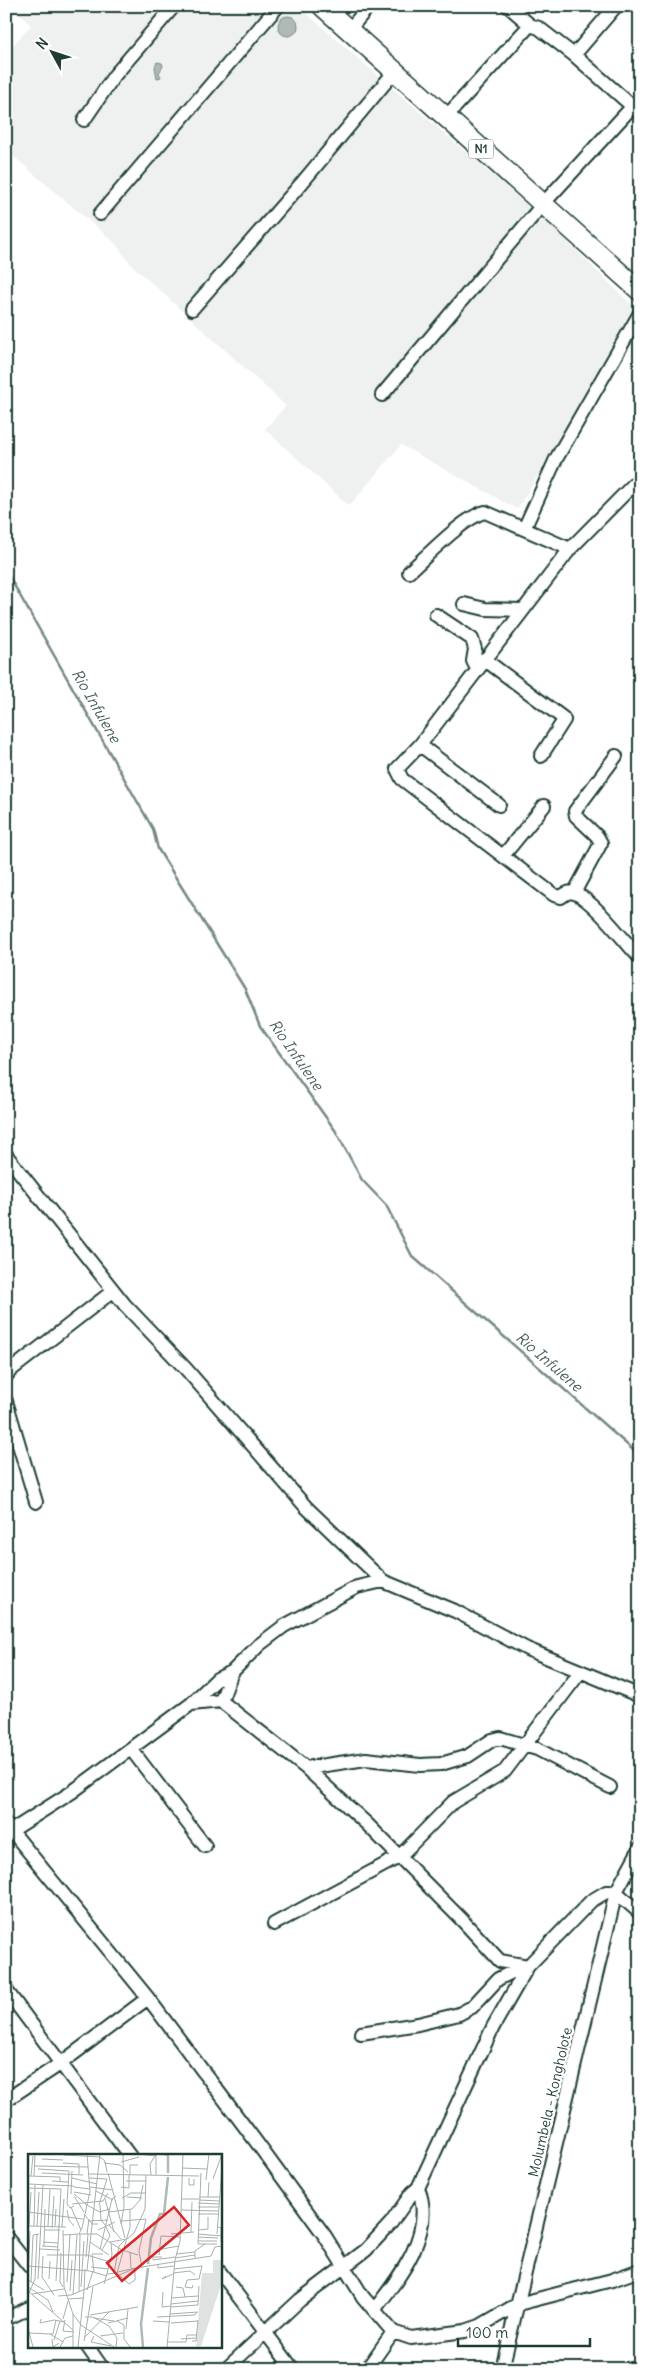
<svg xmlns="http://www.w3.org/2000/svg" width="646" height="2375" font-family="Delius,sans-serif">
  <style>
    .built { fill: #eef1f0 }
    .water { fill: #afbab7; stroke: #758883 }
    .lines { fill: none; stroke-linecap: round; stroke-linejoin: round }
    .stream { stroke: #758883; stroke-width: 2.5 }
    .minor-casing { stroke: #1f3d34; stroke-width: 16 }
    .highway-casing { stroke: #1f3d34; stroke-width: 22 }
    .minor { stroke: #fff; stroke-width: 12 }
    .highway { stroke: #fff; stroke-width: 19 }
    .labels { text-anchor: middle; stroke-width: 5; stroke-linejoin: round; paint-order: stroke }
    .shield { fill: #fff; stroke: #627771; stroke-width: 1 }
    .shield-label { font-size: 12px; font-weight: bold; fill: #1f3d34 }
    .street-label { font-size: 14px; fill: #1f3d34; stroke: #fff }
    .water-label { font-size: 15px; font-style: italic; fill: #4a625b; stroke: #fff }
    .inset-river { fill: none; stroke: #afbab7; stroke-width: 2.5 }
    .inset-road { fill: none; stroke: #a5b1ae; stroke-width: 1 }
    .view { fill: #d62828; fill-opacity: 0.15; stroke: #d62828; stroke-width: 2.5 }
    .inset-edge { fill: none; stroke: #1f3d34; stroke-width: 2.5 }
  </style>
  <rect width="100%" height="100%" fill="#fff"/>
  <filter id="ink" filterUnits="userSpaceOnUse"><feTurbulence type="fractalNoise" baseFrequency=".02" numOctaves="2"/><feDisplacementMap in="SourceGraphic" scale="10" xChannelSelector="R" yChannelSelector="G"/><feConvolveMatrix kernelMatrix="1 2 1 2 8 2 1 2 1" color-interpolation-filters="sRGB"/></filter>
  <g filter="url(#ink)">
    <!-- built -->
    <path class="built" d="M11,6H298L551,226L640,313L517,509L401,445L349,506L265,429L286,406L132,265L114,242L6,150V53L31,25Z"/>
    <!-- water -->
    <path class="water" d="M278 26a10 10 0 1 1 20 0a10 10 0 1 1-20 0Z
      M157,62L162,63L163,66L159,73L161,77L157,78L155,67Z"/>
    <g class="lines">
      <!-- stream -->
      <path class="stream" d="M6,571L153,829L158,849L245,989L260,1026L335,1130L362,1180L386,1205L412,1256L640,1456"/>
      <!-- minor casing -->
      <g class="minor-casing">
        <path id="minor" d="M508,6L530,25L539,28L574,55L640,113
          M349,30L369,6
          M574,55L616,6
          M445,118L530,25
          M84,120L114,76L174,6
          M100,214L278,6
          M192,309L301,184L395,71
          M382,395L543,204L632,107
          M640,478L570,549L420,745L397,769L402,779L554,895L561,897C565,894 569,891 575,893C595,902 624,941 640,958
          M524,529L556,459L640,313
          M409,572C427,556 464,517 485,512L570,549
          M464,604L485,609L522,610
          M436,615L472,639L475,649L473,661L477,669
          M484,659L563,718L564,720L541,756
          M420,745L499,805
          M503,856L544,806
          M574,893L601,843L597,836L576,816L575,811L616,756
          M6,1155L125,1305L186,1369L306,1507L383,1581L455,1611L527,1649L640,1696
          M6,1376L11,1370L113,1291
          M6,1401L36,1502
          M221,1701L232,1672
          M191,1704L221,1701L306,1768L367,1824L462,1920L500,1961L528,1966
          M131,1749L205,1846
          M306,1768L366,1759L420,1765L441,1764L468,1756L492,1740L500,1738L537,1749L610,1787
          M6,1824L148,1998L257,2143L325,2236L363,2297L393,2332L411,2338L465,2331L480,2326L518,2304L612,2280L640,2270
          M6,1832L11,1831L72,1792L191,1704L217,1679L232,1672L259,1645L284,1626L357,1587L383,1581
          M274,1924L399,1857L453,1802L505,1771L581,1671
          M6,1990L129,2155
          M361,2033L418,2024L459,2014L472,2007L498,1979L524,1966
          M6,2100L60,2064L148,1998
          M6,2237L29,2266
          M220,2272L293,2369
          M374,2310C399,2278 436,2232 418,2188
          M6,2319L29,2308
          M87,2346L103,2369
          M226,2369L300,2300L366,2250L391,2223L412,2193L418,2188L493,2027L528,1966L591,1901L606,1892H616L640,1913
          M367,2369L393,2332
          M502,2369L616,1892L640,1848"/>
      </g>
      <!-- highway casing -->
      <g class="highway-casing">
        <path id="highway" d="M322,6L640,291"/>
      </g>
      <!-- minor -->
      <use href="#minor" class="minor"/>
      <!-- highway -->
      <use href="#highway" class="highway"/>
    </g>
  </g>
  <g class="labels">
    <!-- shield labels -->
    <rect class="shield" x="468.5" y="139.5" width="25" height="19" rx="4"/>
    <g class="shield-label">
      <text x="481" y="153">N1</text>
    </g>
    <!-- street labels -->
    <g class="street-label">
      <text transform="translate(550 2102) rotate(-77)" y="5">Molumbela - Kongholote</text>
    </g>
    <!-- water labels -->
    <g class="water-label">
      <text transform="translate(96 706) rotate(60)" y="5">Rio Infulene</text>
      <text transform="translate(296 1055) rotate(55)" y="5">Rio Infulene</text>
      <text transform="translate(549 1362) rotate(41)" y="5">Rio Infulene</text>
    </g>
  </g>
  <!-- overview -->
  <g transform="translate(28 2154)">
    <rect width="194" height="194" fill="#fff"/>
    <path d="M185,106H194V128L173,192L168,193L174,119H185Z" fill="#dee3e2"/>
    <path class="inset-river" d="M137,0L140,1V19M120,110L123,84L132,60H136L140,23M115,193L113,170L120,114"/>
    <path class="inset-road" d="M111,0L128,2M128,0V21M36,1L72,3L77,7L79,18M14,5L35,6M93,8L111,3M35,9L51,10V20M76,9L92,11L100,18M7,12L60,13M154,14L179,15M10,15L41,17L39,50L42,54L46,52M14,19L55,21M80,19L97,84M173,19L170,90H189M61,20L171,22M102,21V11H110M123,21L122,10L127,2M0,22L32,23V27M3,22L5,2M6,22L7,0M44,24L69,30M61,24L79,25L71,51M161,24V31H166V25M185,25L194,0M178,26L181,0M24,27L40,28M98,27H118M0,30L46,32M46,33L62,35M62,33L85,36M93,33L101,34V21M0,34L33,35M68,37L85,46M46,38L63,41M43,40L44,17M46,40L58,50M46,42L56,58M99,43L114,44M171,43H191M180,43L181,28M94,44L103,39H118M77,45L86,78M153,45H171M171,46L191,47M170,49L191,50M44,50L75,47L80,39M57,50L72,58L81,55M72,51L73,66L78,72M43,53L53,76M170,53H191M39,56L41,66L46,72M153,56L190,57M0,58L55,65M81,58L104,55L112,46L115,31M56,60L64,70H70M170,60H190M61,67L80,66M94,67L118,65M93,70L96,53L95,0M81,71L93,85M0,72L38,73M1,72L3,38M6,72L7,31M9,72L11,38M20,72L22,35M27,72L28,55M34,73L36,45M190,73L193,74V88M24,74L26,42M17,76H32M35,76L36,133L45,160V193M70,76L87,68M170,76L180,75V63M163,78L164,48M51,80H69L94,96L110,101M59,80L61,65M143,80L166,78M170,80L194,82M189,80L194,13M35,81L51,80L54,74L62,37L59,0M170,83L190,84M170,87H189M15,88L30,89M62,88L81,101M82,88L99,85L106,79L117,55L118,21M14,92L30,93M16,92L17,55M12,95L32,96M72,95L84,45L88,42M134,95L151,92M74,96L82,82L78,73M102,98L103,114M33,99L32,128L35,133M148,100L167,98M19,101H59L82,108M131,101L133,82L152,83M15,102L14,123L26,141M58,103L60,80M134,103H125V106L147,103M147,104L167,101M167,104V97L177,90M130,110V114L146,112M0,112L62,117L79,122M63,113L80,115M114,114L111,97L118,65M146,115L174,112L171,125L159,126L157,133L164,134L165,131M59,116L72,0M66,118L64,100H75M86,119L91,92L97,86M89,119L102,73V56M145,119L162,117L167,121M79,120L89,119L101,130L107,126V114L90,118M0,121L2,77M138,122L134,125L145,120M10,125L15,31M21,125L22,107M0,126L16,136M28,127L33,35M3,128L5,81L11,80M39,128L42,81M76,130L84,101L83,89M0,133L20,146L25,158M53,133L56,87M148,133L155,134L157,143M59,136L65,117M0,137L45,176M42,137L44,106M56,137L57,115M51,138L52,80M135,138L134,153L143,152M4,140L36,135M0,141L7,125L9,80M45,141L49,81M30,142L43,141L108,114L183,102L187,93L194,92M143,144L170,142M40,145L56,144M143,150L170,147M143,153L170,151L171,132M45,160L53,171L86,193M142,160L170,158M62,161L110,153M57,163H65L81,172L89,184L88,193M129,163L167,161L169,158M66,164L86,167M13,165L12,169L26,166L37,168M35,165L40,147M37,166L35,177L46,178M89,167L96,171V185L102,193M125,167L141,168M80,169L100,164M143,169L170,167M0,174L5,193M98,175L100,155M1,179L22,180L35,188M22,180H25L28,166M66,182L63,188L83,192M72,182L95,179M57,183L81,158M24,185L25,193L31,189M153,185L168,184M26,186L32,167M56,187L65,133M164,187H168L170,166M140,188H158L159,181H169M32,193L37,184L45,182M50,193L56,137M139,193L147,106L152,87L155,0"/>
    <path class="view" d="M146,53L161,71L94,127L79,109Z"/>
    <rect width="194" height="194" class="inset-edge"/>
  </g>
  <!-- margin -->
  <rect width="646" height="2375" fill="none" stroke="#fff" stroke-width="25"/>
  <rect x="12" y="12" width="621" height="2350" fill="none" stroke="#1f3d34" stroke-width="2" filter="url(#ink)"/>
  <!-- north arrow -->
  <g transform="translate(52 52) rotate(310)" stroke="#ffffff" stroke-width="4" paint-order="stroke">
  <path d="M0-4L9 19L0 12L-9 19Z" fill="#1f3d34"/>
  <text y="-8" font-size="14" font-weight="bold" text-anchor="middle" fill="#1f3d34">N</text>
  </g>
  <!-- scale -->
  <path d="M458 2338v8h132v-8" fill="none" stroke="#1f3d34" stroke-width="2.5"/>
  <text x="466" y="2338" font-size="15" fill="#1f3d34" stroke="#ffffff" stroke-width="4" paint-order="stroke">100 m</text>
</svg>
